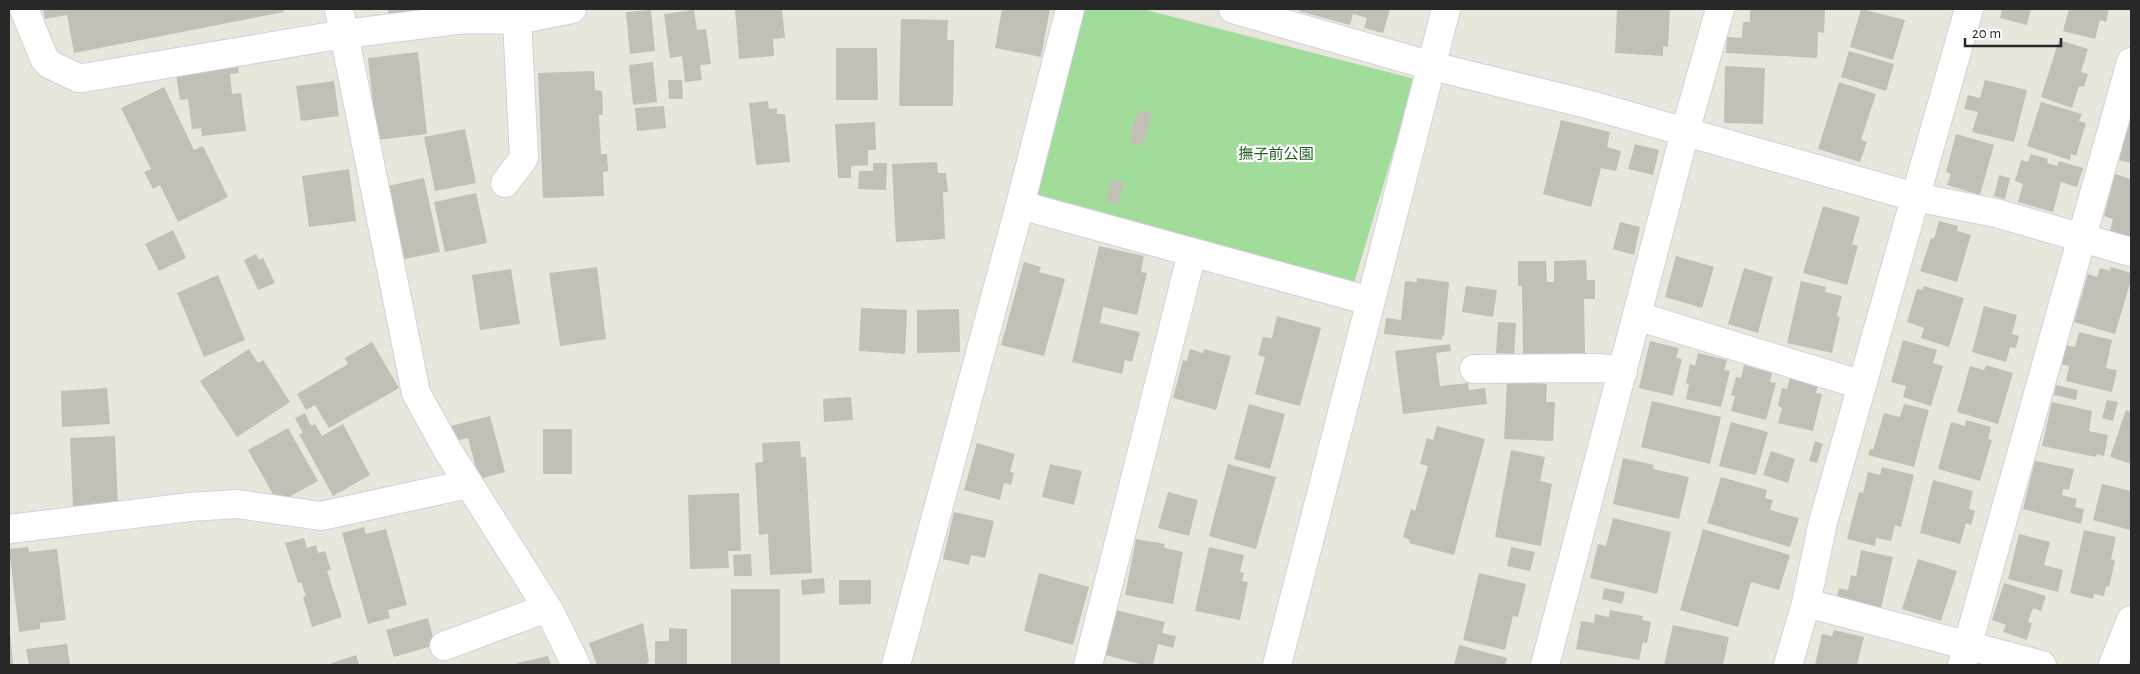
<svg xmlns="http://www.w3.org/2000/svg" width="2140" height="674" font-family="'Alegreya Sans','Noto Sans JP',sans-serif">
  <style>
    .green { fill: #a2dc9b }
    .building { fill: #c2c0b6 }
    .lines { fill: none; stroke-linecap: round; stroke-linejoin: round }
    .minor-casing { stroke: #d1d0e0; stroke-width: 30 }
    .minor { stroke: #fff; stroke-width: 28 }
    .labels { text-anchor: middle; stroke-width: 4.5; stroke-linejoin: round; paint-order: stroke }
    .park-label { font-size: 15px; fill: #1f5e20; stroke: #fff }
  </style>
  <rect width="100%" height="100%" fill="#e9e6db"/>
  <!-- green -->
  <path class="green" d="M1084,9H1142L1415,79L1353,286L1036,200Z"/>
  <!-- building -->
  <path class="building" d="M43,9H283L284,12L74,53L67,15L45,19Z
    M388,9H426V10L389,15Z
    M735,9H782L785,38L773,39L774,56L739,59Z
    M1002,9H1050L1041,57L995,48Z
    M1300,9H1390L1383,33L1364,28L1367,18L1353,14L1350,25L1299,11Z
    M1617,9H1670L1668,47L1663,46V56L1615,53Z
    M1750,9H1825L1824,33L1818,32L1817,58L1726,53L1727,37L1742,38L1743,22H1750Z
    M1861,9L1905,20L1893,60L1850,47Z
    M2002,9H2031L2027,25L2000,18Z
    M2069,9H2109L2106,22L2100,20L2095,39L2063,31Z
    M651,10L655,51L630,54L626,12Z
    M694,10L697,30L706,29L711,64L700,65L702,80L685,82L682,56L670,58L664,14Z
    M901,19L948,20L947,40H954L953,106H899Z
    M2059,40L2088,49L2081,72L2088,74L2084,87L2079,86L2072,108L2041,97Z
    M836,48H877L878,100H836Z
    M1849,51L1894,64L1886,91L1841,77Z
    M418,52L427,134L377,140L368,58Z
    M653,62L657,102L633,105L629,65Z
    M1725,66L1765,68L1763,124L1724,123Z
    M238,67L239,73L230,74L232,94L241,93L246,131L202,136L201,128L192,129L188,99L180,100L176,75Z
    M594,71L595,90L602,91L603,115H599L601,154H607L608,171L603,172L604,196L543,198L538,73Z
    M668,80H682L683,99H669Z
    M1985,80L2027,90L2014,142L1972,132L1978,112L1964,109L1968,95L1980,98Z
    M334,81L339,116L301,121L296,86Z
    M1839,82L1876,94L1861,140L1867,142L1860,162L1818,149Z
    M164,87L194,150L203,146L228,197L178,222L160,185L153,189L144,172L151,169L121,108Z
    M768,101L769,109L777,108V114H785L790,162L756,165L749,103Z
    M2041,102L2082,114L2079,121L2086,123L2076,156L2071,154L2070,160L2027,146Z
    M664,106L666,128L637,131L635,108Z
    M1138,110L1152,114L1143,146L1129,142Z
    M2131,116V163L2119,160Z
    M1561,120L1610,132L1607,147L1621,151L1616,171L1601,168L1591,207L1543,194Z
    M875,122L876,150H868V165L851,166V178H838L835,124Z
    M465,129L476,183L435,191L424,137Z
    M1956,134L1994,145L1980,195L1947,185L1951,174L1946,172Z
    M1635,144L1659,150L1653,175L1628,169Z
    M2031,154L2048,159L2047,163L2057,166L2059,161L2083,168L2077,187L2061,182L2053,212L2018,202L2023,184L2015,181L2021,160L2028,162Z
    M937,162L938,173H946L948,192H943L945,239L896,242L892,164Z
    M873,163H887L886,190L858,189L859,171H873Z
    M349,169L356,221L309,227L302,176Z
    M2115,174L2131,179V237L2110,231L2113,219L2104,216Z
    M1999,175L2010,178L2005,199L1994,196Z
    M424,178L440,252L404,259L388,186Z
    M1111,179L1124,182L1118,205L1106,201Z
    M476,193L487,243L445,252L434,202Z
    M1823,206L1860,217L1852,244L1858,246L1847,285L1803,273Z
    M1939,221L1958,226L1957,231L1971,235L1957,282L1920,271L1931,238L1934,239Z
    M1620,222L1640,227L1634,255L1613,249Z
    M173,230L186,258L159,271L145,244Z
    M1099,246L1144,256L1141,272L1147,273L1137,315L1103,307L1100,323L1140,332L1132,362L1125,360L1122,374L1072,362Z
    M256,254L259,260L263,258L275,283L258,290L244,260Z
    M1676,256L1714,267L1702,308L1665,297Z
    M1586,260L1587,280H1595V299H1584L1585,353L1523,355L1522,286H1518V261H1546L1547,282H1554V261Z
    M1024,262L1041,267L1039,272L1065,279L1044,356L1001,345Z
    M597,267L606,339L560,346L549,273Z
    M2111,267L2131,273V280L2115,334L2074,322L2088,274L2097,277L2100,268L2110,271Z
    M1744,268L1773,277L1758,333L1728,324Z
    M511,269L520,324L480,330L472,275Z
    M218,275L245,340L204,357L177,293Z
    M1417,278L1449,282L1444,336L1442,335V340L1384,334L1386,318L1401,320L1405,281L1417,282Z
    M1801,281L1826,287L1825,292L1842,296L1837,316L1840,317L1832,353L1787,343Z
    M1466,286L1497,290L1493,317L1462,312Z
    M1924,286L1964,298L1949,347L1921,338L1924,328L1907,322L1917,289L1922,290Z
    M1984,306L2017,315L2012,334L2019,336L2016,348L2010,347L2006,362L1972,352Z
    M861,308L907,310L905,354L859,351Z
    M959,309L960,352L917,353V310Z
    M1277,316L1321,328L1300,406L1255,394L1265,357L1258,355L1263,337L1272,338Z
    M1498,322L1516,323L1514,354L1496,353Z
    M2079,332L2112,340L2106,368L2117,370L2112,392L2066,381L2069,366L2061,364L2065,345L2075,347Z
    M1903,340L1937,350L1933,363L1943,366L1931,406L1903,397L1906,386L1891,382Z
    M1650,341L1679,348L1676,358L1682,359L1673,396L1639,388Z
    M372,342L399,388L329,428L315,405L306,410L297,394L348,364L345,358Z
    M1450,344L1451,351L1436,353L1440,386L1468,383L1469,390L1485,388L1487,404L1403,414L1395,351Z
    M249,349L258,363L263,360L290,402L237,437L200,381Z
    M1190,349L1203,353L1204,349L1231,356L1216,410L1173,398L1183,360L1187,361Z
    M1698,353L1727,360L1724,370L1730,371L1721,407L1686,399L1689,384L1686,383L1690,364L1695,366Z
    M1744,365L1772,373L1770,382L1776,383L1766,420L1731,411L1735,396L1731,395L1736,377L1741,378Z
    M1986,365L2013,373L1998,424L1957,412L1970,366L1984,370Z
    M1790,377L1818,384L1816,393L1822,394L1813,431L1778,423L1782,408L1778,406L1782,388L1787,389Z
    M1507,381L1547,384L1546,402H1555L1553,441L1504,439Z
    M2056,385L2078,390L2076,400L2054,395Z
    M107,388L110,424L62,427L61,391Z
    M851,397L853,420L824,422L823,399Z
    M2107,400L2118,402L2113,421L2102,418Z
    M1652,401L1721,417L1710,464L1641,447Z
    M2052,402L2092,411L2089,431L2108,435L2104,456L2097,454L2096,457L2042,446Z
    M1249,404L1285,414L1270,469L1234,459Z
    M1904,404L1929,410L1914,467L1868,455L1870,449L1873,450L1884,413L1900,417Z
    M2126,410L2131,412V464L2110,457Z
    M305,413L311,426L315,424L322,436L343,424L370,475L333,496L299,434L303,433L295,418Z
    M490,416L505,472L479,479L468,438L455,441L451,426Z
    M1966,420L1991,427L1988,439L1992,440L1980,481L1938,469L1951,422L1965,426Z
    M1731,422L1768,432L1756,475L1719,466Z
    M1437,426L1485,439L1454,555L1409,543L1410,540L1403,537L1411,509L1415,511L1428,466L1420,464L1427,438L1433,440Z
    M288,428L318,481L278,503L248,450Z
    M543,429H572V474H543Z
    M115,436L118,505L73,507L70,438Z
    M800,441L801,457H806L812,573L770,575L768,534L759,535L755,463L763,462L762,443Z
    M1815,441L1823,444L1817,463L1809,461Z
    M977,443L1015,454L1010,472L1014,473L1011,485L1004,483L1000,500L964,490Z
    M1511,450L1545,457L1540,481L1552,484L1541,546L1495,537Z
    M1771,451L1795,459L1788,483L1763,475Z
    M1623,458L1654,465L1653,469L1689,477L1679,519L1613,504Z
    M2035,461L2074,469L2069,490L2063,489L2062,495L2077,499L2075,507L2084,509L2081,524L2023,509Z
    M1050,464L1082,471L1074,505L1042,497Z
    M1228,464L1276,477L1256,549L1209,536Z
    M1882,467L1914,475L1901,527L1895,525L1891,541L1876,538L1875,546L1847,539L1859,492L1863,493L1868,472L1880,475Z
    M1721,477L1767,490L1765,498L1773,500L1770,510L1799,518L1790,547L1707,523Z
    M1933,480L1973,491L1969,509L1975,511L1971,525L1966,523L1960,544L1920,533Z
    M2102,484L2131,491L2130,530L2093,520Z
    M1168,492L1198,500L1189,536L1158,528Z
    M739,493L741,551H728L729,568L690,569L688,495Z
    M954,512L994,521L985,558L971,555L969,565L943,559Z
    M1613,518L1671,532L1657,594L1590,578L1598,544L1606,546Z
    M364,527L366,534L386,529L407,605L388,610L390,618L368,624L342,533Z
    M1703,529L1790,555L1779,590L1751,582L1738,627L1680,610Z
    M2084,530L2116,537L2111,559L2115,561L2109,587L2106,586L2104,596L2094,594L2093,599L2070,593Z
    M2019,534L2050,542L2044,565L2063,570L2058,592L2008,579Z
    M304,538L307,548L316,545L318,553L325,551L331,570L327,571L342,617L312,627L303,597L306,596L301,582L298,583L285,543Z
    M1136,539L1165,544L1164,548L1183,552L1173,604L1125,595Z
    M28,547L29,552L57,549L66,620L40,623V629L19,632L9,549Z
    M1209,547L1244,555L1240,572L1244,573L1242,581L1248,582L1240,620L1195,611Z
    M1511,547L1535,552L1530,571L1507,566Z
    M1861,550L1893,557L1881,608L1837,597L1839,588L1848,590L1851,575L1856,576Z
    M751,554L752,576H734L733,555Z
    M1918,559L1957,571L1941,621L1902,609Z
    M1039,573L1089,587L1073,645L1024,631Z
    M1479,573L1526,584L1518,617L1513,616L1505,650L1463,640Z
    M824,578L825,593L802,595L801,580Z
    M839,580H871V604L839,605Z
    M2004,583L2046,596L2041,611L2033,608L2028,622L2032,623L2027,640L2003,632L2006,625L1992,620Z
    M1604,588L1625,592L1622,604L1602,599Z
    M731,589H780V665H731Z
    M1116,610L1165,622L1162,633L1176,636L1173,648L1158,644L1153,665H1144L1105,655Z
    M1610,610L1643,616L1642,620L1651,622L1647,643L1643,642L1639,660L1576,649L1581,621L1594,623L1595,614L1609,617Z
    M428,618L435,645L394,657L386,630Z
    M643,623L649,661L645,665H597L589,643Z
    M1673,625L1729,637L1723,665H1664Z
    M669,628L687,629V665H655V641H669Z
    M1834,630L1864,637L1857,665H1815L1822,634L1832,636Z
    M9,633H10L13,665H9Z
    M67,644L70,665H29L26,649Z
    M1459,645L1507,658L1505,665H1454Z
    M356,655L359,665H326Z
    M548,656L551,665H518L517,663Z"/>
  <g class="lines">
    <!-- minor casing -->
    <g class="minor-casing">
      <path id="minor" d="M24,9L44,58L49,64L78,78H83L344,34L465,19L517,20L572,9
        M339,9L416,393L448,451L550,612L576,665
        M1233,9L1432,66L1587,104L1915,197L1996,213L2131,252
        M505,183L524,158L517,20
        M1020,205L1370,301
        M1637,316L1862,385
        M1474,369L1601,368L1623,371
        M9,529L190,507L237,504L321,516L468,484
        M1806,603L2042,665
        M444,646L547,608
        M896,665L1020,205L1070,9
        M1088,665L1192,253
        M1277,665L1446,9
        M1545,665L1685,132L1720,9
        M1788,665L1806,603L1823,522L1969,9
        M1962,665L2131,62
        M2113,665L2131,620"/>
    </g>
    <!-- minor -->
    <use href="#minor" class="minor"/>
  </g>
  <g class="labels">
    <!-- park labels -->
    <g class="park-label">
      <text x="1276" y="159">撫子前公園</text>
    </g>
  </g>
  <!-- border -->
  <rect width="2140" height="674" fill="none" stroke="#282828" stroke-width="20"/>
  <!-- scale -->
  <path d="M1965 38v8h96v-8" fill="none" stroke="#282828" stroke-width="2.5"/>
  <text x="1972" y="38" font-size="15" fill="#282828" stroke="#ffffff" stroke-width="4" paint-order="stroke">20 m</text>
</svg>
